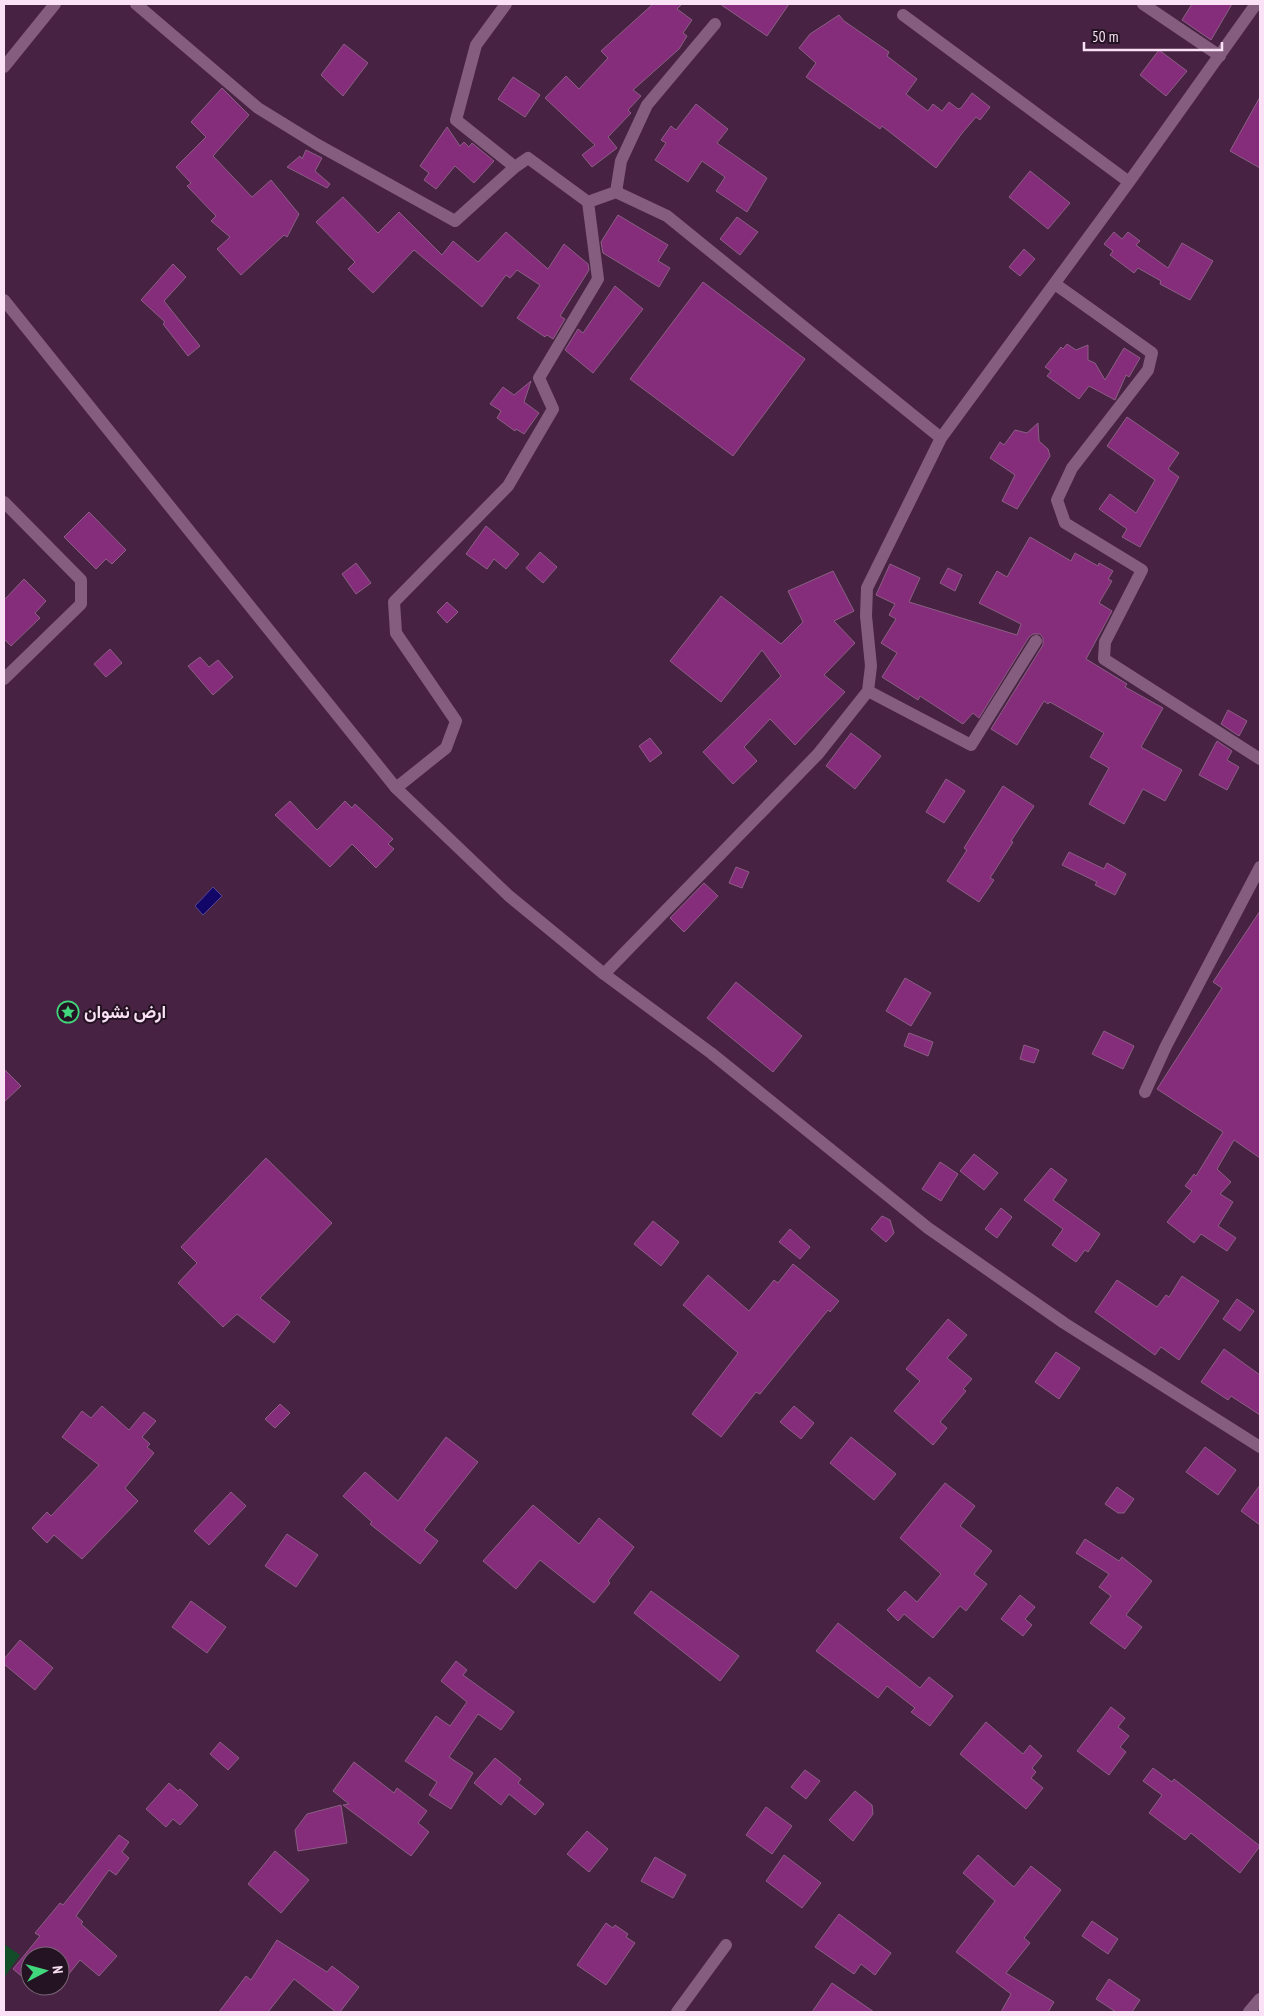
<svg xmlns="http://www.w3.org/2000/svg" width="1264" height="2016" font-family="'PT Sans Narrow',Vazirmatn,sans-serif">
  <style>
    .green { fill: #134c29 }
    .water { fill: #120669; stroke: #584893 }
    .building { fill: #852d7b; stroke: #8a5f83 }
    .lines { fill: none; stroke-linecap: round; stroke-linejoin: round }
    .minor { stroke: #855e7f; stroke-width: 12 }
    .tertiary { stroke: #855e7f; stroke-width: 12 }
    .labels { text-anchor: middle; stroke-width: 4; stroke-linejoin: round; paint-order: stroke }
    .poi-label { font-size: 18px; font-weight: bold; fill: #fae1f5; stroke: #241322; text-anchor: start }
  </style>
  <rect width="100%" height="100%" fill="#482243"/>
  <!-- green -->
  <path class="green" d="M4,1944L20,1955L4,1978Z"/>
  <!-- water -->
  <path class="water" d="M213,887L222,896L203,915L195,906Z"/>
  <!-- building -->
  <path class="building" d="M653,4H682L677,9L692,20L683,33L687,36L679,49L633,90L641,96L628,110L631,113L608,137L617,148L592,167L582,155L595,145L545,98L566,76L579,89L608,58L601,51Z
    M720,4H789L767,36Z
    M1192,4H1232L1211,40L1182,20Z
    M839,15L844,21L889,52L887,56L917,79L906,94L928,111L933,104L942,111L949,102L958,109L961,108L972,93L990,107L980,120L976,117L963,132L936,168L882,126L880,129L806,77L816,63L799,48L810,34Z
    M344,44L368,63L343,96L321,75Z
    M1159,50L1187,71L1166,96L1140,75Z
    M513,77L540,95L525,117L498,99Z
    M222,88L249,115L213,156L252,197L271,180L299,214L287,237L284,235L241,275L217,249L230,237L211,221L216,216L187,186L191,183L176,167L206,137L191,122Z
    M1260,97V168L1230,151Z
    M696,104L728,129L717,143L767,178L747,212L716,191L725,177L702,161L688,182L655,160L666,143L661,140L671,126L676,130Z
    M447,127L460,146L464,142L469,147L472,143L494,161L474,183L455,166L436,189L424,180L429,173L420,166Z
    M306,150L322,158L315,171L330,184L327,188L287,167L300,156L302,159Z
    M1030,171L1070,203L1048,229L1009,197Z
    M343,197L378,233L399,212L442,255L453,241L478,262L506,232L548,269L564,244L588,264L589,270L560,316L565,319L553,339L547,335L545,337L517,318L540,285L517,270L510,278L506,275L482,307L414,250L373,293L348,269L355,262L316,222Z
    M618,215L668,245L658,261L670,268L659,287L603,253L601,242Z
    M737,217L758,232L740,255L720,239Z
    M1114,232L1122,239L1128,232L1140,241L1136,245L1168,268L1182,243L1213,261L1190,300L1160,284L1161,281L1138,268L1134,273L1110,255L1113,251L1104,244Z
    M1024,249L1035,259L1020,276L1009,267Z
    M173,264L186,277L164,301L200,346L188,356L163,324L165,322L141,300Z
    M703,282L805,359L733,456L630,379Z
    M615,286L643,309L593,373L565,350L578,329L583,333Z
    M1067,344L1076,350L1088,345V360L1095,363L1105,380L1124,348L1140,358L1129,377L1126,375L1115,400L1089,386L1079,399L1047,376L1051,371L1045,367L1061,347L1063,349Z
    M531,381L524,402L539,413L524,434L516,429L515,431L497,418L501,411L490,404L503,387L514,395Z
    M1127,417L1179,453L1168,469L1179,477L1140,547L1122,537L1127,529L1099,509L1110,494L1136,513L1155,480L1107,446Z
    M1038,423L1039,441L1048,449L1050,456L1017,509L1002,501L1015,475L990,458L1000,442L1004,445L1015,430L1027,433Z
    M89,512L126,550L112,564L106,559L96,569L64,537Z
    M486,526L519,554L506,569L494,559L487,569L466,554Z
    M1030,537L1071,561L1075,553L1098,566L1099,563L1113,571L1108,579L1112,581L1099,603L1112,611L1086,659L1127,684L1125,687L1163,708L1141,747L1182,770L1165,801L1143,789L1124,824L1089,804L1109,768L1090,757L1104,733L1050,702L1048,704L1044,701L1017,745L991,729L1043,645V638L1040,634H1033L1029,637L979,718L973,713L963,724L920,696L918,700L882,677L897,653L881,643L896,619L889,615L895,604L876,595L890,564L920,578L909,602L1017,635L1021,624L979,603L997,571L1007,577Z
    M540,552L557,567L543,583L526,568Z
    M356,563L371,583L356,594L342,574Z
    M948,568L962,575L955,591L940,583Z
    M833,571L854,611L834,621L855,643L824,675L845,692L795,745L770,719L744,747L757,761L733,784L703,752L781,676L762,650L721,702L670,661L721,596L781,644L803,622L788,591Z
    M24,579L46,601L35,613L40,618L11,646L4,639V600Z
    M447,602L458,612L447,623L437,612Z
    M110,649L122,663L106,677L94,664Z
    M200,657L209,667L218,660L233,677L213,695L188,666Z
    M1228,710L1247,721L1239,736L1221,724Z
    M851,733L881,756L855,789L826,766Z
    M650,738L662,753L650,762L639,746Z
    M1217,741L1232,751L1227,760L1239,767L1227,790L1199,775Z
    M946,779L965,791L944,823L926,812Z
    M1003,786L1034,806L1011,841L1013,842L990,878L994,880L979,902L947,881L967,850L964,848Z
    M290,801L317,830L345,801L352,808L355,804L393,839L388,844L394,849L376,868L352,844L330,867L275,815Z
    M1069,852L1104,869L1107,863L1126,874L1115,895L1095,885L1097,882L1062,865Z
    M736,867L749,872L742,888L729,883Z
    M704,883L718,896L684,932L670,918Z
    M1260,911V1158L1234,1140L1217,1169L1231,1182L1220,1194L1233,1202L1218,1226L1236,1238L1227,1251L1201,1234L1194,1243L1167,1222L1192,1191L1185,1186L1194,1174L1196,1176L1223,1132L1157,1089L1222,988L1213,982Z
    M905,978L931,993L911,1026L886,1011Z
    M736,982L802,1036L773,1072L707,1018Z
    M1104,1031L1134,1046L1123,1069L1092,1054Z
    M909,1033L933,1042L928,1056L904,1046Z
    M1024,1045L1039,1050L1034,1063L1020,1059Z
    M4,1069L21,1086L4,1102Z
    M974,1154L998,1173L984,1190L960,1171Z
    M266,1158L332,1223L260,1298L290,1322L274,1343L237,1314L223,1327L178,1283L197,1263L181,1247Z
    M940,1162L958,1174L941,1201L922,1189Z
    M1051,1168L1067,1180L1053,1200L1100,1234L1088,1252L1085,1250L1076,1262L1052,1245L1063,1229L1024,1200Z
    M1001,1208L1012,1217L997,1238L985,1229Z
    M882,1216L890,1220L894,1233L886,1242L871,1229Z
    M653,1221L679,1242L661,1266L634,1244Z
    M790,1229L810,1247L800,1259L779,1242Z
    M793,1264L839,1301L830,1312L828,1310L760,1394L756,1392L721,1437L692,1414L738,1353L683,1305L708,1275L749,1311L774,1280L778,1283Z
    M1182,1276L1219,1301L1179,1360L1161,1347L1155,1355L1095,1312L1117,1280L1157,1307L1166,1295L1169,1297Z
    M1237,1299L1254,1311L1240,1331L1223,1319Z
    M948,1319L967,1335L947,1358L972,1379L963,1389L966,1391L940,1422L947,1428L933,1445L894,1411L920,1381L906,1369Z
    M1224,1349L1260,1375V1415L1231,1396L1228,1400L1201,1382Z
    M1056,1352L1080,1368L1059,1399L1035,1382Z
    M280,1404L290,1413L275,1428L265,1419Z
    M102,1406L129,1430L144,1412L156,1421L142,1437L150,1444L147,1447L154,1453L125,1488L138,1501L82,1559L54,1535L47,1543L32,1528L47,1512L51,1516L99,1465L62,1437L82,1411L91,1418Z
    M794,1406L814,1423L801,1439L780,1422Z
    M446,1437L478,1462L424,1530L438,1541L420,1564L370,1524L372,1522L343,1496L365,1472L398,1501Z
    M851,1437L896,1474L874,1500L830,1463Z
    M1205,1447L1236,1470L1218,1495L1186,1472Z
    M945,1483L975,1506L960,1526L992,1551L974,1574L987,1584L966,1611L960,1606L933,1638L904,1614L898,1621L887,1610L905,1591L917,1602L941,1574L900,1538Z
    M1260,1485V1525L1241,1511Z
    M1117,1487L1134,1499L1124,1513H1118L1105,1504Z
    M231,1492L246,1506L209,1545L194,1531Z
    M533,1505L579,1544L599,1518L634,1547L608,1581L610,1583L594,1603L540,1560L516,1589L483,1561Z
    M287,1534L318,1555L296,1587L265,1566Z
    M1085,1539L1119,1561L1122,1557L1152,1581L1126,1615L1142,1627L1125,1649L1090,1623L1111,1596L1099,1587L1109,1574L1076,1553Z
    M651,1591L739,1656L720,1681L634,1613Z
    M1020,1595L1035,1607L1025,1619L1032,1625L1023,1636L1001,1619Z
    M191,1601L226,1627L207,1653L172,1627Z
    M838,1623L920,1688L929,1677L953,1696L930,1726L911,1712L915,1708L887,1686L878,1698L816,1651Z
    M20,1640L53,1668L35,1690L4,1664V1659Z
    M456,1661L467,1670L463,1675L514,1712L501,1730L478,1714L449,1757L473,1773L451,1809L429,1795L437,1782L405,1761L436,1716L450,1726L467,1702L441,1681Z
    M1111,1707L1125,1718L1118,1727L1129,1736L1120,1747L1126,1752L1109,1775L1077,1751Z
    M986,1722L1023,1754L1030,1745L1042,1756L1032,1768L1036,1772L1031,1778L1043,1788L1026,1809L960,1754Z
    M220,1742L239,1758L228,1770L210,1754Z
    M495,1758L521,1779L518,1783L544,1804L535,1815L509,1794L501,1805L474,1783Z
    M354,1762L394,1793L397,1788L427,1811L418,1823L429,1832L411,1856L343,1805L349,1804L333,1791Z
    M1153,1768L1172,1782L1174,1779L1260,1846L1240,1873L1191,1833L1185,1840L1149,1813L1162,1795L1143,1781Z
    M805,1770L820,1781L806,1799L791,1787Z
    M169,1783L178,1791L180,1789L198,1805L180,1825L173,1819L166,1827L146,1809Z
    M855,1791L872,1805L873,1814L853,1841L829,1820Z
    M341,1805L347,1843L298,1851L295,1830L307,1814Z
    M766,1807L792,1826L772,1854L746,1835Z
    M587,1831L608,1849L589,1872L567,1854Z
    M119,1835L129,1842L122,1852L129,1858L116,1875L109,1870L76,1916L83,1922L81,1924L117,1956L99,1976L80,1960L60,1985V1956H30V1983L13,1969L40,1936L35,1933L60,1903L63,1905Z
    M275,1851L309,1880L281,1913L248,1884Z
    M784,1855L821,1883L802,1908L766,1881Z
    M978,1855L1014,1887L1031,1866L1061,1890L1024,1938L1030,1943L1006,1973L1054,2002L1048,2012H1001L1011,1994L956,1952L995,1901L963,1873Z
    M655,1857L686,1875L673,1898L641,1881Z
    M839,1914L891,1953L875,1975L861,1964L854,1974L815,1947Z
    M1092,1921L1118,1939L1108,1954L1082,1936Z
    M606,1923L613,1928L615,1925L628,1934L626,1937L635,1943L606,1985L577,1965Z
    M277,1940L327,1972L332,1966L359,1987L340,2012H336L294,1979L268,2012H219L246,1976L251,1980Z
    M1109,1979L1140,2000L1132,2012H1116L1096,1999Z
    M832,1983L874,2012H812Z"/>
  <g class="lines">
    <!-- minor -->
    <path class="minor" d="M136,4L258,108L318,145L455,221L515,167L528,158L588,202L598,279L539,378L553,409L508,486L394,602L396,633L456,721L446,748L396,788
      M506,4L476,45L456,120L515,167
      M1143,4L1220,56
      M903,15L1129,182
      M4,67L55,4
      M616,192L667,216L941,438
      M588,202L616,192L621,161L647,105L715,24
      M1055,284L1152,353L1148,370L1072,468L1057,500L1065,523L1142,570L1105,642L1104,659L1260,759
      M4,502L81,580V604L4,679
      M868,691L971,745L1036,641
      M604,974L818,754L868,691L871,666L866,616L867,588L941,438L1129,182L1256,4
      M1145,1092L1166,1046L1260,867
      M677,2012L726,1945
      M1249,2012L1260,1999"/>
    <!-- tertiary -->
    <path class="tertiary" d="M4,300L396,788L509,896L604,974L711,1053L928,1228L1064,1323L1260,1447"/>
  </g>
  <!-- icons -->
  <defs>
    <g id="sight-ring" transform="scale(1.125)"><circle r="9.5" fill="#241322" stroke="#41d77c" stroke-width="1.5"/><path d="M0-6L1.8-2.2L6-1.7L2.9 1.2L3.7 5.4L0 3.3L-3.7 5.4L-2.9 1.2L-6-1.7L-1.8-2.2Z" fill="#41d77c"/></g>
  </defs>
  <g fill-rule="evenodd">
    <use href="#sight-ring" x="68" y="1012"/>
  </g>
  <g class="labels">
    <!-- poi labels -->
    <g class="poi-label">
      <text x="84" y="1018">ارض نشوان</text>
    </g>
  </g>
  <!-- border -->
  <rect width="1264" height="2016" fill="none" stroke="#fae1f5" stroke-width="10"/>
  <!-- north arrow -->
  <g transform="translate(45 1971) rotate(84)"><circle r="24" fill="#241322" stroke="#7a6576"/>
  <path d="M0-4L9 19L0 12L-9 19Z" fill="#41d77c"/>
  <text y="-8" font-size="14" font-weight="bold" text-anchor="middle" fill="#fae1f5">N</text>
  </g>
  <!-- scale -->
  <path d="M1084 42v8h138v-8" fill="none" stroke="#fae1f5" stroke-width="2.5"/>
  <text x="1092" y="42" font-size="15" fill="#fae1f5" stroke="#241322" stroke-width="4" paint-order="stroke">50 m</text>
</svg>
